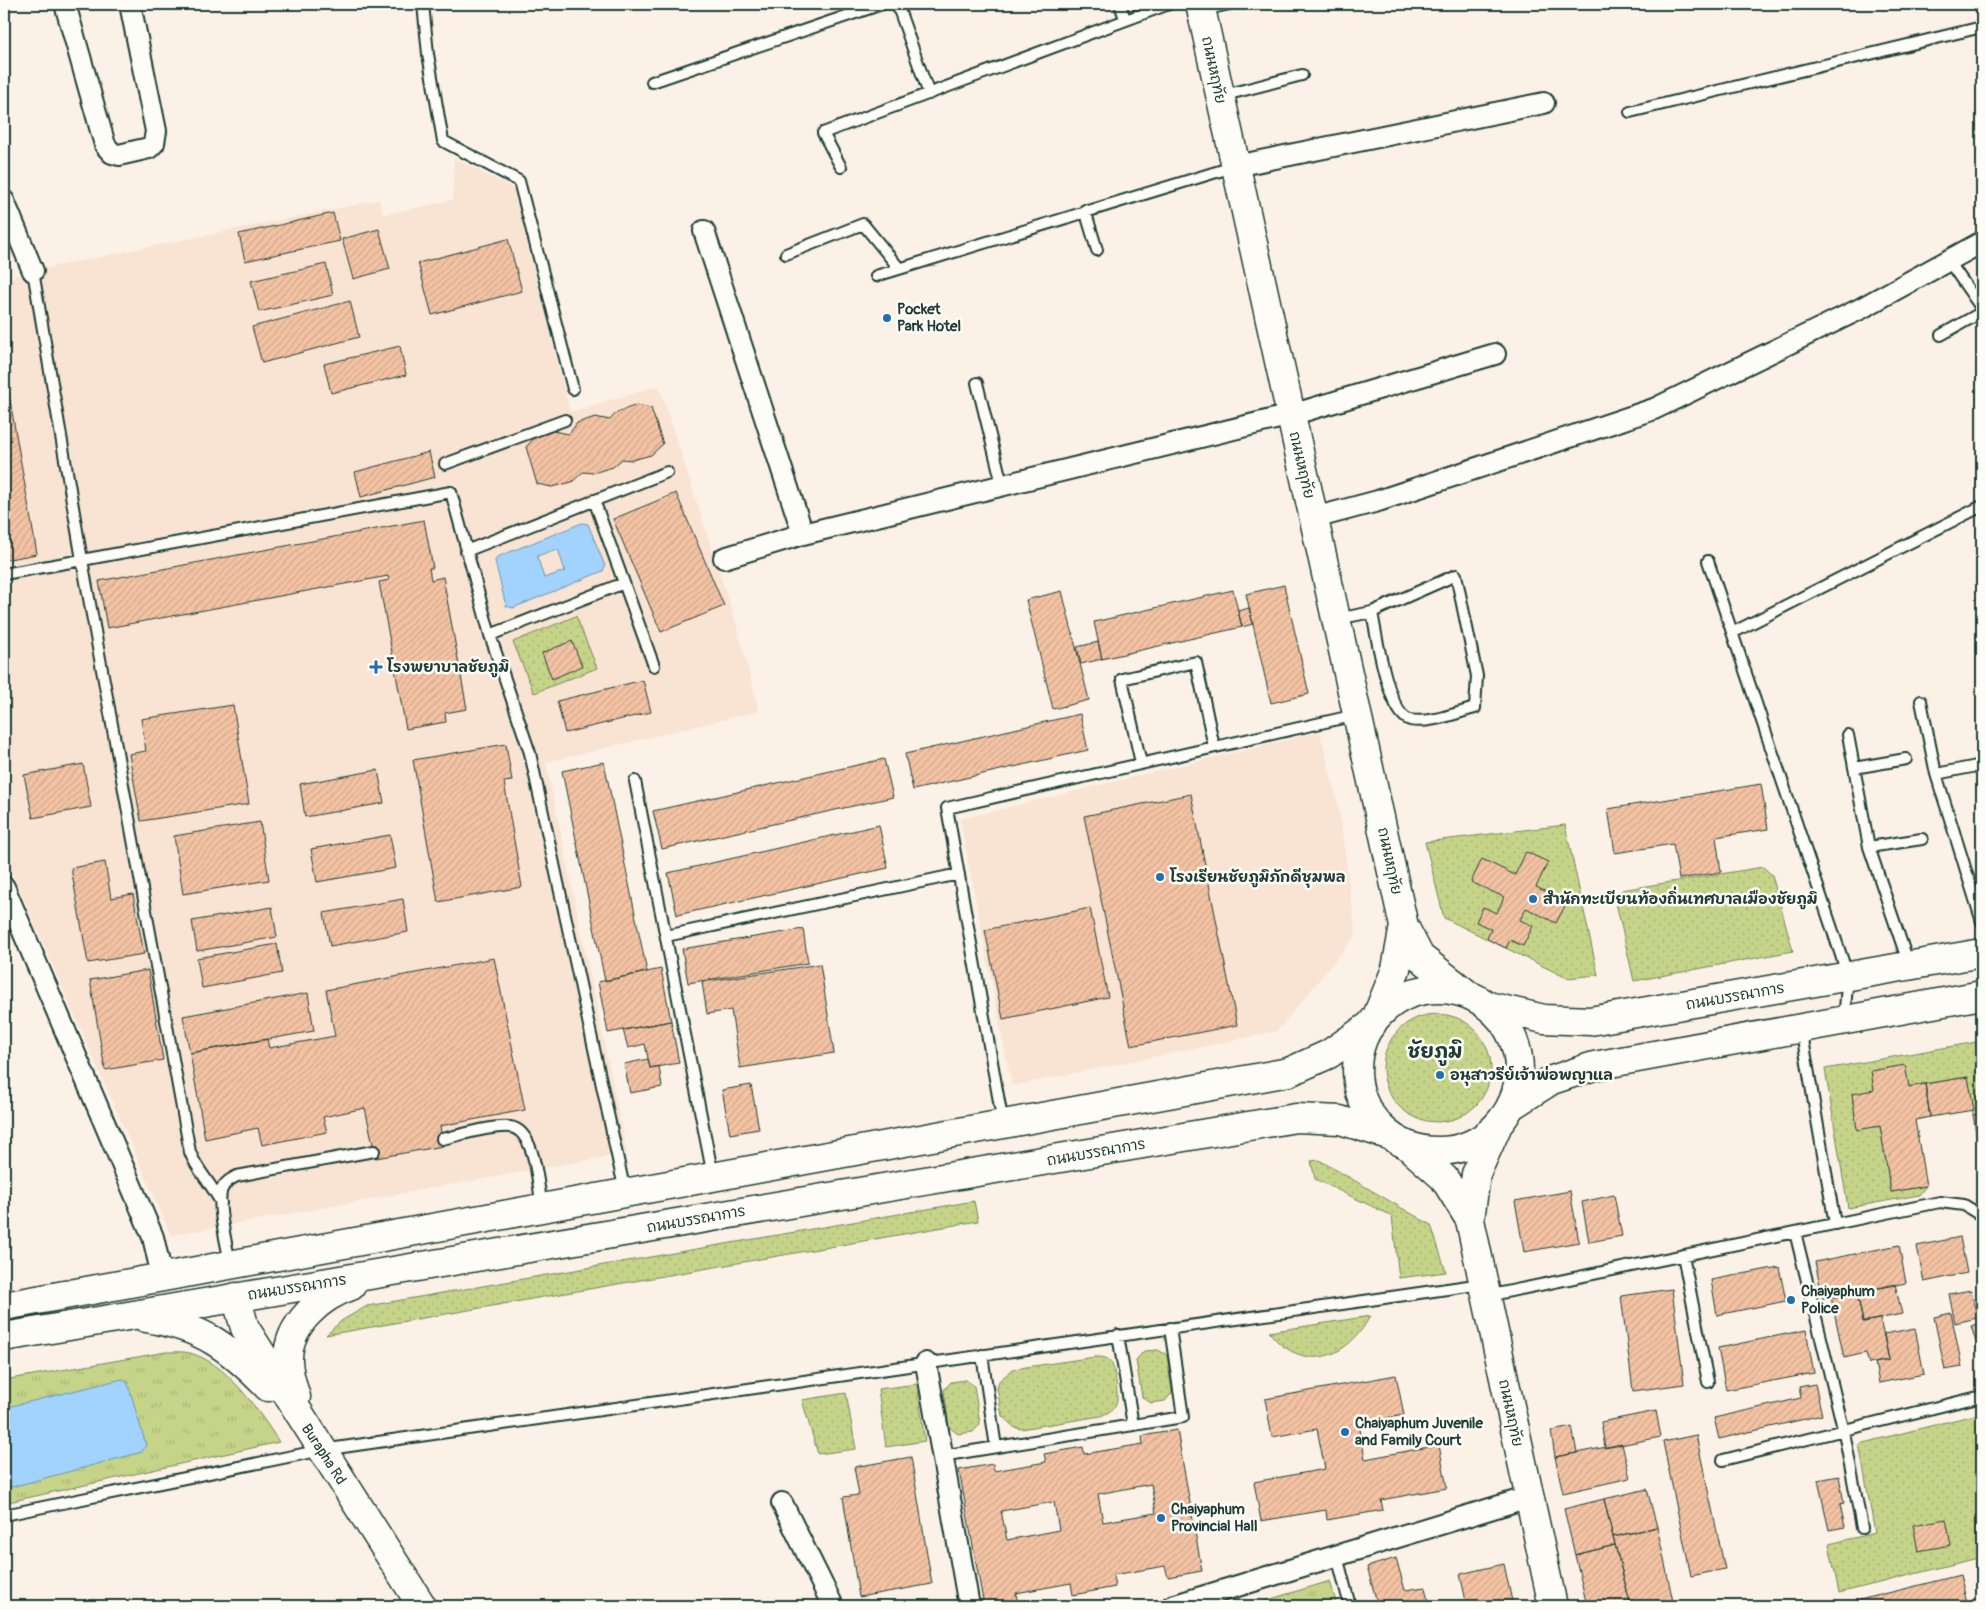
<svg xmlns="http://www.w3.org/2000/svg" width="1986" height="1610" font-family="Pangolin,'Playpen Sans Thai',sans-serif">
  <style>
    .built { fill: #f9e3d2 }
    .grass { fill: url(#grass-dots); stroke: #72885e }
    .park { fill: url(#park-tufts); stroke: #72885e }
    .water { fill: #a1d3fe; stroke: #6d97ad; fill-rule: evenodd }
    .building { fill: url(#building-hatch); stroke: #1f3d34; fill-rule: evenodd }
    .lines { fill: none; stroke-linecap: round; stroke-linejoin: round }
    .lane-casing { stroke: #1f3d34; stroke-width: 14 }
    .street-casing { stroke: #1f3d34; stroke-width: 24 }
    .secondary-casing { stroke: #1f3d34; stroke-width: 31 }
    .primary-casing { stroke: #1f3d34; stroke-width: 31 }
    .lane { stroke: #fdfcf7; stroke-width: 10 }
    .street { stroke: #fdfcf7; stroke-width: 20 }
    .secondary { stroke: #fdfcf7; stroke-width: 28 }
    .primary { stroke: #fdfcf7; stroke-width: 28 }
    .poi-dot { fill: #1f6fb2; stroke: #fdfcf7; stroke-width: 2 }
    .labels { text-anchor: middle; stroke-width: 5; stroke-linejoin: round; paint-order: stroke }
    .street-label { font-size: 15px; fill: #1f3d34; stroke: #fdfcf7 }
    .poi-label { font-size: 15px; font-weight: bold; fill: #1f3d34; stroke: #fdfcf7; text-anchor: start }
    .district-label { font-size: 20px; font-weight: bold; fill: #1f3d34; stroke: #fdfcf7 }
  </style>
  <defs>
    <pattern id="grass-dots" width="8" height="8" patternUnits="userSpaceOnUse" patternTransform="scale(1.25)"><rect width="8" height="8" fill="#c5d488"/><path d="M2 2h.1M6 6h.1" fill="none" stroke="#a9b776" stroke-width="1.8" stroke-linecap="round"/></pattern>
    <pattern id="park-tufts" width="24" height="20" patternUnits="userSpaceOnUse" patternTransform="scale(1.25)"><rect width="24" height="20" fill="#c5d488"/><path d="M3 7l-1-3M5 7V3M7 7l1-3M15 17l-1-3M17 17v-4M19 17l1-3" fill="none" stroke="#a9b776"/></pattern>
    <pattern id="building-hatch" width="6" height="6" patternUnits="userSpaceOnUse" patternTransform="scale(1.25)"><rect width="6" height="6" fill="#f4c3a4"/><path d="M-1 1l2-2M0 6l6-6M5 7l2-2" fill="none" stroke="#d1a88e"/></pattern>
  </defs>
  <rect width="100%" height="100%" fill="#fbf1e6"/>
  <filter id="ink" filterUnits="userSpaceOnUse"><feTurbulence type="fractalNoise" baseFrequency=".02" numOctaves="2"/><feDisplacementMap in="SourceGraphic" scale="10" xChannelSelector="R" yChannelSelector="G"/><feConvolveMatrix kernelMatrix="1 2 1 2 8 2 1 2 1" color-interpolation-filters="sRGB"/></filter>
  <g filter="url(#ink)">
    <!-- built -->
    <path class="built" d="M454,158L514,189L570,412L659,386L736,623L759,711L546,762L627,1153L171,1235L4,854V279L46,268L379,200L383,215L453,200Z
      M1320,732L1338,804L1356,935L1277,1031L1012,1086L960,819Z"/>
    <!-- grass -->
    <path class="grass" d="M576,616L597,668L534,693L513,642Z
      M1565,825L1598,975L1567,978L1444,918L1425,842Z
      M1763,867L1772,875L1793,951L1634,981L1616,903L1622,890Z
      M1383 1068a54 54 0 1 1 108 0a54 54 0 1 1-108 0Z
      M1982,1041V1114L1973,1115L1968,1077L1852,1095L1857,1129L1880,1126L1891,1192L1926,1186L1919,1195L1848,1208L1825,1069Z
      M1319,1160L1431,1225L1446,1272L1399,1278L1392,1216L1315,1179L1311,1161Z
      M974,1201L978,1221L326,1335L341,1321L367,1306Z
      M1370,1316C1353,1349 1319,1372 1283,1346C1278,1343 1273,1336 1269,1332Z
      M1158,1350L1167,1355L1172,1393L1165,1401L1151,1403L1142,1397L1136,1360L1144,1351Z
      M1095,1357C1100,1357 1107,1357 1110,1361C1115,1366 1119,1397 1116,1404C1114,1410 1107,1413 1101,1416L1021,1429L1014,1427L1002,1416L997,1388L999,1381L1013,1369Z
      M966,1380L974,1386L980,1424L973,1432L958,1434L949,1427L944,1390L951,1382Z
      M917,1384L925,1441L886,1447L878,1389Z
      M846,1393L856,1449L818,1454L802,1400Z
      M1982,1413V1557L1839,1593L1829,1544L1875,1533L1859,1444Z"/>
    <!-- park -->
    <path class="park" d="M166,1352C175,1352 185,1351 193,1354C229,1365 259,1412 279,1442L4,1503V1380Z
      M1330,1581L1337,1606H1248Z"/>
    <!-- water -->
    <path class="water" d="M582,523L588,524L605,566L603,571L513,608L506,606L495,561L497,557ZM558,549L565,571L544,578L537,556Z
      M122,1379L127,1381L146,1445L142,1452L4,1489V1408Z"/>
    <!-- building -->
    <path class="building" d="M333,213L340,241L245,261L239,234Z
      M379,229L390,269L353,279L342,239Z
      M508,239L522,291L432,315L418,263Z
      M326,264L333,295L259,312L251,281Z
      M350,301L359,337L262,363L252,327Z
      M400,346L406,375L331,393L324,364Z
      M9,395L37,554L4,560V396Z
      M637,405L651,408L663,444L651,455L632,460L622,459L613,467L593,473L583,472L572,482L552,487L537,484L526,447L534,438L553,431L569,434L577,423L595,417L610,420L617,412Z
      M429,452L435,477L361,497L355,472Z
      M676,493L724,606L661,632L613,519Z
      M424,520L433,568H429L431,580L443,577L467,709L445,713L446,722L406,729L379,582L389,580L388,576L107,628L99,581Z
      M1284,585L1309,694L1271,703L1246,594Z
      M1233,590L1242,627L1102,659L1094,622Z
      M1062,591L1089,700L1053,709L1026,600Z
      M1249,608L1253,624L1242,627L1238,611Z
      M572,641L582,666L552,679L542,653Z
      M1098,642L1102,659L1081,664L1077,647Z
      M643,680L651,712L565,733L557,701Z
      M233,705L249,804L141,821L129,754L146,751L141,719Z
      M1080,714L1088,750L913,790L905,754Z
      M506,744L512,781L504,782L522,887L438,902L413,760Z
      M884,759L893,797L662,849L653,811Z
      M604,762L647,972L605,981L562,771Z
      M83,764L91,807L33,818L24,775Z
      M378,770L384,803L305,817L300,784Z
      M1761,784L1768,829L1716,837L1721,872L1679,879L1673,844L1615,853L1608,809Z
      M1191,794L1237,1025L1131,1046L1084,816Z
      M260,822L269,880L183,894L174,836Z
      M879,825L888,868L677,915L668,873Z
      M390,835L396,868L317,882L311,849Z
      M1526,852L1548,862L1536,887L1567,902L1556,923L1526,908L1520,920L1533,926L1523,946L1510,940L1506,948L1487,939L1491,929L1476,922L1483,907L1497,913L1504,897L1471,882L1482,859L1515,875Z
      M105,862L111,898L133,894L144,954L88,963L71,868Z
      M403,899L408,932L330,946L324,913Z
      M272,907L277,937L197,951L192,921Z
      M1090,908L1108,997L1003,1019L985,930Z
      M803,929L808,963L688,983L682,949Z
      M277,944L282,973L202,988L197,958Z
      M494,958L525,1110L440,1126L443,1146L376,1158L365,1108L323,1117L327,1132L262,1145L258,1128L205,1139L190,1053L267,1039L269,1048L335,1036L326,990Z
      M820,964L834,1053L740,1068L731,1010L707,1014L702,982Z
      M661,969L671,1021L608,1033L598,982Z
      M148,970L163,1060L105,1070L90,980Z
      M308,993L314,1031L190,1053L183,1016Z
      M671,1021L679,1063L650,1068L645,1044L628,1048L623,1030Z
      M648,1059L650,1068L659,1066L662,1087L630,1093L624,1064Z
      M1905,1065L1909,1087L1925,1084L1930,1117L1915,1120L1926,1186L1891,1192L1880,1126L1857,1130L1852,1094L1874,1090L1871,1071Z
      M1968,1077L1974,1110L1930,1117L1925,1084Z
      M751,1085L759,1129L730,1134L722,1090Z
      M1982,1114V1166L1973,1115Z
      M1570,1191L1579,1242L1524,1252L1515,1201Z
      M1614,1195L1622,1236L1589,1242L1582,1202Z
      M1960,1237L1967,1273L1924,1282L1917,1246Z
      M1899,1245L1906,1283L1823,1299L1815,1262Z
      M1779,1267L1786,1301L1717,1315L1711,1280Z
      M1895,1284L1902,1314L1863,1322L1857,1293Z
      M1672,1289L1684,1384L1633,1391L1621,1296Z
      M1971,1290L1977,1318L1955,1323L1949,1294Z
      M1857,1293L1863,1322L1880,1319L1889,1360L1869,1364L1866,1353L1844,1358L1831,1297Z
      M1951,1313L1962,1367L1945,1370L1934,1317Z
      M1982,1322V1361L1971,1326Z
      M1915,1328L1924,1374L1879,1383L1875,1363L1889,1360L1884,1334Z
      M1806,1330L1814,1373L1726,1390L1718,1348Z
      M1396,1375L1404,1415L1359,1423L1365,1459L1439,1445L1447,1488L1381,1500L1383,1510L1327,1520L1326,1510L1261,1521L1254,1482L1325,1469L1317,1429L1272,1437L1265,1399Z
      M1815,1384L1822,1415L1719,1439L1714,1418L1801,1398L1799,1387Z
      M1656,1411L1661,1437L1605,1448L1601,1422Z
      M1572,1427L1577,1453L1555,1457L1551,1431Z
      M1177,1430L1202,1571L1168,1577L1165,1566L1113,1575L1115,1587L1073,1595L1071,1583L1016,1593L1018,1605L984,1606L959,1470L993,1464L994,1471L1046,1462L1044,1454L1083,1447L1084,1454L1143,1444L1142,1436ZM1151,1484L1156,1513L1103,1522L1098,1494ZM1054,1502L1059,1530L1007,1540L1001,1511Z
      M1696,1435L1725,1569L1691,1576L1663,1442Z
      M1622,1444L1630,1478L1563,1493L1555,1457Z
      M911,1457L932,1584L859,1597L843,1497L859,1495L854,1467Z
      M1839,1476L1844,1503L1840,1504L1845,1527L1829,1530L1818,1480Z
      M1647,1489L1657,1527L1613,1537L1604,1499Z
      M1604,1499L1615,1545L1575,1555L1564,1509Z
      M1946,1519L1951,1545L1918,1551L1913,1525Z
      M1657,1527L1674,1606H1631L1613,1537Z
      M1615,1545L1631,1606H1587L1575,1555Z
      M1396,1558L1405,1590L1425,1587L1429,1606H1378L1367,1567Z
      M1504,1564L1513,1606H1441L1466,1601L1460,1574Z
      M1960,1575L1968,1606H1862L1860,1600Z"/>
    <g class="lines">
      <!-- lane casing -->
      <g class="lane-casing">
        <path id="lane" d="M423,4L428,54L443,141L519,181L573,389
          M897,4L929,94
          M1120,4L1125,19
          M1202,10L1230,4
          M652,82L882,4
          M1221,96L1302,75
          M1630,112L1982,27
          M841,167L823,133L1169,4
          M1085,210L1097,250
          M786,254L863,224L899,268
          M1948,260L1982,309
          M876,276L1236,166
          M1941,335L1982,312
          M977,383L1002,484
          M445,464L565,420
          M594,500L654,666
          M466,551L667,472
          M1708,561L1848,976L1844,1019
          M4,574L82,560L33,271
          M1337,619L1372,612L1456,575L1477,676L1475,708C1456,713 1429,724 1410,720C1388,714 1376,634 1372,612
          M1734,632L1982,506
          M490,635L624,583
          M1921,701L1936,774L1982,922
          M1848,735L1869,847L1909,965
          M1141,763L1122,679L1196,662L1214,747
          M1854,768L1906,759
          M1936,774L1982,765
          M635,781L713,1176
          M1869,847L1922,839
          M666,936L959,874
          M1801,1028L1835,1224
          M1003,1124L947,808L1356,715
          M442,1139C461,1135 492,1125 510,1127C536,1130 538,1187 542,1208
          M221,1203C212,1184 197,1171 190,1152L82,560L451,492L490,635L530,753L625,1192
          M1795,1232L1844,1432L1862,1528
          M1683,1255L1708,1382
          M230,1263C227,1246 216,1203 222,1189C225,1182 231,1179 237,1176L374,1151
          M1487,1296L1940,1202L1964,1205L1982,1216
          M1118,1335L1133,1425
          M982,1355L996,1447
          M941,1456L1183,1417L1170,1328
          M1723,1460L1982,1396
          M4,1515L322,1450L1482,1284
          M1337,1556L1350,1606"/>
      </g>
      <!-- street casing -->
      <g class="street-casing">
        <path id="street" d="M65,4L105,145L112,153L119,155L149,148L154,143L156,131L130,4
          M1236,166L1544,103
          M4,201L33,271
          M704,231L803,534
          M1314,518L1378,501L1654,409L1860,309L1982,242
          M724,558L803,534L1291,415L1495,354
          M4,887L153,1237L162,1276
          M926,1363L969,1606
          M782,1503L833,1606
          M1172,1606L1529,1497"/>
      </g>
      <!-- secondary casing -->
      <g class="secondary-casing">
        <path id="secondary" d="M1488,1006L1544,1019L1590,1021L1982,953
          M1511,1106L1552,1080L1594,1066L1982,995
          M236,1297L245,1328L422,1606
          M4,1306L1289,1072L1329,1054L1372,1024
          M146,1318C203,1327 229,1347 268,1387
          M4,1337L1296,1118L1340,1120L1388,1135
          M296,1397C292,1385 288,1372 288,1359C288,1324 321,1296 351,1286"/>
      </g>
      <!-- primary casing -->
      <g class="primary-casing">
        <path id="primary" d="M1200,4L1404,926L1420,957L1467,994
          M1357 1070a81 81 0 1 1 162 0a81 81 0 1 1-162 0Z
          M1377,1016L1396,969L1404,926
          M1409,1147L1444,1178L1470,1220L1553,1606
          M1470,1220L1476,1174L1497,1127"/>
      </g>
      <!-- lane -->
      <use href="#lane" class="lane"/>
      <!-- street -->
      <use href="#street" class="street"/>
      <!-- secondary -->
      <use href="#secondary" class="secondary"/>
      <!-- primary -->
      <use href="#primary" class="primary"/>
    </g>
  </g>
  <!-- markers -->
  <g class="poi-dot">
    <circle cx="887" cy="318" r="5"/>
    <path d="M373.5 659.5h5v5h5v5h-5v5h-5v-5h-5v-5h5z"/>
    <circle cx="1160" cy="877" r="5"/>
    <circle cx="1533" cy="899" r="5"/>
    <circle cx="1440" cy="1075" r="5"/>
    <circle cx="1791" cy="1300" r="5"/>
    <circle cx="1345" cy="1432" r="5"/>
    <circle cx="1161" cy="1518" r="5"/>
  </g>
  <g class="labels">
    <!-- street labels -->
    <g class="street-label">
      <text transform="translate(1214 70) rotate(78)" y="5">ถนนหฤทัย</text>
      <text transform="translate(1302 465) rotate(77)" y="5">ถนนหฤทัย</text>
      <text transform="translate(1390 861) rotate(78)" y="5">ถนนหฤทัย</text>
      <text transform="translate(1735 996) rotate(-10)" y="5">ถนนบรรณาการ</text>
      <text transform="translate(1096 1152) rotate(-10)" y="5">ถนนบรรณาการ</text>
      <text transform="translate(696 1219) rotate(-10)" y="5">ถนนบรรณาการ</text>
      <text transform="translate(297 1287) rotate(-9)" y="5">ถนนบรรณาการ</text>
      <text transform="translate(1511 1413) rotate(78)" y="5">ถนนหฤทัย</text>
      <text transform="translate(324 1454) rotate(57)" y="5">Burapha Rd</text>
    </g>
    <!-- poi labels -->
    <g class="poi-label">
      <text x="897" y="314">Pocket<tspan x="897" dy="17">Park Hotel</tspan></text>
      <text x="387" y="672">โรงพยาบาลชัยภูมิ</text>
      <text x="1170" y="882">โรงเรียนชัยภูมิภักดีชุมพล</text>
      <text x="1543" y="904">สำนักทะเบียนท้องถิ่นเทศบาลเมืองชัยภูมิ</text>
      <text x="1450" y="1080">อนุสาวรีย์เจ้าพ่อพญาแล</text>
      <text x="1801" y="1296">Chaiyaphum<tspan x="1801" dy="17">Police</tspan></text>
      <text x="1355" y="1428">Chaiyaphum Juvenile<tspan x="1355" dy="17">and Family Court</tspan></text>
      <text x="1171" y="1514">Chaiyaphum<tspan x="1171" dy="17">Provincial Hall</tspan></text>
    </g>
    <!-- district labels -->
    <g class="district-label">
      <text x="1435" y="1058">ชัยภูมิ</text>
    </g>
  </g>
  <!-- margin -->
  <rect width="1986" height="1610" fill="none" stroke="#fdfcf7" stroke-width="20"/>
  <rect x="10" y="10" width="1966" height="1590" fill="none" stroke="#1f3d34" stroke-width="2" filter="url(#ink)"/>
</svg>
